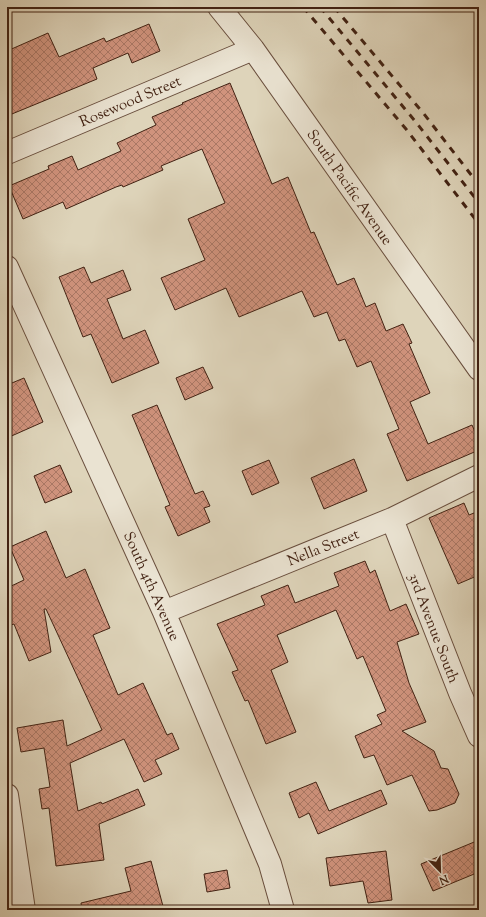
<svg xmlns="http://www.w3.org/2000/svg" width="486" height="917" font-family="'Sorts Mill Goudy',serif">
  <style>
    .building { fill: url(#building-cross-hatch); stroke: #422213 }
    .lines { fill: none; stroke-linecap: round; stroke-linejoin: round }
    .minor-casing { stroke: #694e3d; stroke-width: 24 }
    .minor { stroke: #eae3d2; stroke-width: 22 }
    .rail { stroke: #422213; stroke-width: 3; stroke-dasharray: 7 7; stroke-linecap: butt }
    .labels { text-anchor: middle; stroke-width: 3.5; stroke-linejoin: round; paint-order: stroke }
    .street-label { font-size: 15px; fill: #422213; stroke: #eae3d2 }
  </style>
  <defs>
    <pattern id="building-cross-hatch" width="8" height="8" patternUnits="userSpaceOnUse"><rect width="8" height="8" fill="#d0937d"/><path d="M0 0l8 8M0 8l8-8" fill="none" stroke="#aa7865"/></pattern>
  </defs>
  <rect width="100%" height="100%" fill="#ded4ba"/>
  <filter id="stains"><feTurbulence type="fractalNoise" baseFrequency=".005" numOctaves="4"/><feColorMatrix values="0 0 0 0 .2 0 0 0 0 .09 0 0 0 0 .02 0 0 0 .5 -.17"/></filter>
  <radialGradient id="worn" r=".72"><stop offset=".6" stop-color="#630" stop-opacity="0"/><stop offset="1" stop-color="#630" stop-opacity=".3"/></radialGradient>
  <!-- building -->
  <path class="building" d="M149,24L160,51L132,63L128,53L93,68L97,79L7,116V51L48,33L59,57L104,38L106,42Z
    M230,83L272,184L288,177L311,233L314,232L337,285L354,278L366,307L375,303L386,331L403,324L412,343L409,344L430,393L410,402L428,444L472,425L479,441V450L407,481L387,434L399,429L371,361L357,367L345,339L339,341L327,312L314,317L302,291L239,317L226,288L175,310L161,278L205,260L188,219L225,203L202,149L161,166L163,170L123,187L122,185L116,187L66,209L63,202L23,219L9,186L49,169L48,166L72,156L78,170L121,151L117,143L156,125L152,117L183,104L182,103Z
    M84,267L91,283L123,270L131,290L107,299L123,339L145,330L159,363L112,383L91,334L83,337L59,277Z
    M203,367L213,388L185,400L176,378Z
    M24,378L43,422L7,438V385Z
    M157,405L195,494L203,491L210,506L204,508L210,522L178,536L165,507L170,505L132,415Z
    M354,459L367,491L324,509L311,478Z
    M269,460L279,483L252,495L242,471Z
    M60,465L72,492L45,503L34,476Z
    M464,503L469,515L479,511V575L458,584L429,518Z
    M46,531L66,578L85,569L110,628L93,635L118,695L143,683L167,735L172,733L179,749L155,760L162,774L144,782L124,739L70,763L78,811L101,802L102,804L138,789L145,805L99,824L104,860L56,866L49,808L42,809L39,789L50,787L44,748L21,752L17,728L63,720L67,746L102,730L46,609H44L51,652L29,661L14,624L11,625L7,615V588L24,580L10,547Z
    M365,561L370,573L375,570L390,611L406,604L419,634L397,642L409,683L426,722L402,731L434,751L441,768L448,769L459,794L455,803L437,810L429,811L412,775L387,785L374,755L364,758L355,736L382,724L377,715L386,711L363,656L357,659L336,610L277,635L288,662L271,670L296,732L266,744L248,700L245,701L232,672L238,670L217,624L265,605L261,596L288,585L295,603L339,586L334,573Z
    M316,782L329,811L381,790L387,804L318,834L309,813L299,818L289,793Z
    M479,840V872L433,891L421,864Z
    M386,851L392,900L368,903L363,881L330,886L326,858Z
    M151,861L164,910H82L81,903L131,891L125,868Z
    M227,870L230,888L207,892L204,874Z"/>
  <g class="lines">
    <!-- minor casing -->
    <g class="minor-casing">
      <path id="minor" d="M219,7L253,49L479,369
        M7,153L253,49
        M7,267L164,612L270,864L283,910
        M392,519L460,693L479,736
        M164,612L392,519L479,476
        M7,795L24,910"/>
    </g>
    <!-- minor -->
    <use href="#minor" class="minor"/>
    <!-- rail -->
    <path class="rail" d="M303,7L406,129L479,224
      M320,7L415,121L479,203
      M334,7L424,114L479,185"/>
  </g>
  <g class="labels">
    <!-- street labels -->
    <g class="street-label">
      <text transform="translate(130 101) rotate(-23)" y="5">Rosewood Street</text>
      <text transform="translate(350 187) rotate(55)" y="5">South Pacific Avenue</text>
      <text transform="translate(323 547) rotate(-22)" y="5">Nella Street</text>
      <text transform="translate(152 586) rotate(66)" y="5">South 4th Avenue</text>
      <text transform="translate(434 628) rotate(69)" y="5">3rd Avenue South</text>
    </g>
  </g>
  <!-- margin -->
  <rect width="486" height="917" fill="none" stroke="#ded4ba" stroke-width="24"/>
  <rect x="8" y="8" width="470" height="901" fill="none" stroke="#422213" stroke-width="2"/>
  <rect x="12" y="12" width="462" height="893" fill="none" stroke="#422213"/>
  <!-- north arrow -->
  <g transform="translate(440 871) rotate(157)" stroke="#eae3d2" stroke-width="3" paint-order="stroke">
  <path d="M0-3L7 15L0 10L-7 15Z" fill="#422213"/>
  <text y="-6" font-size="11" font-weight="bold" text-anchor="middle" fill="#422213">N</text>
  </g>
  <rect width="100%" height="100%" filter="url(#stains)"/>
  <rect width="100%" height="100%" fill="url(#worn)"/>
</svg>
